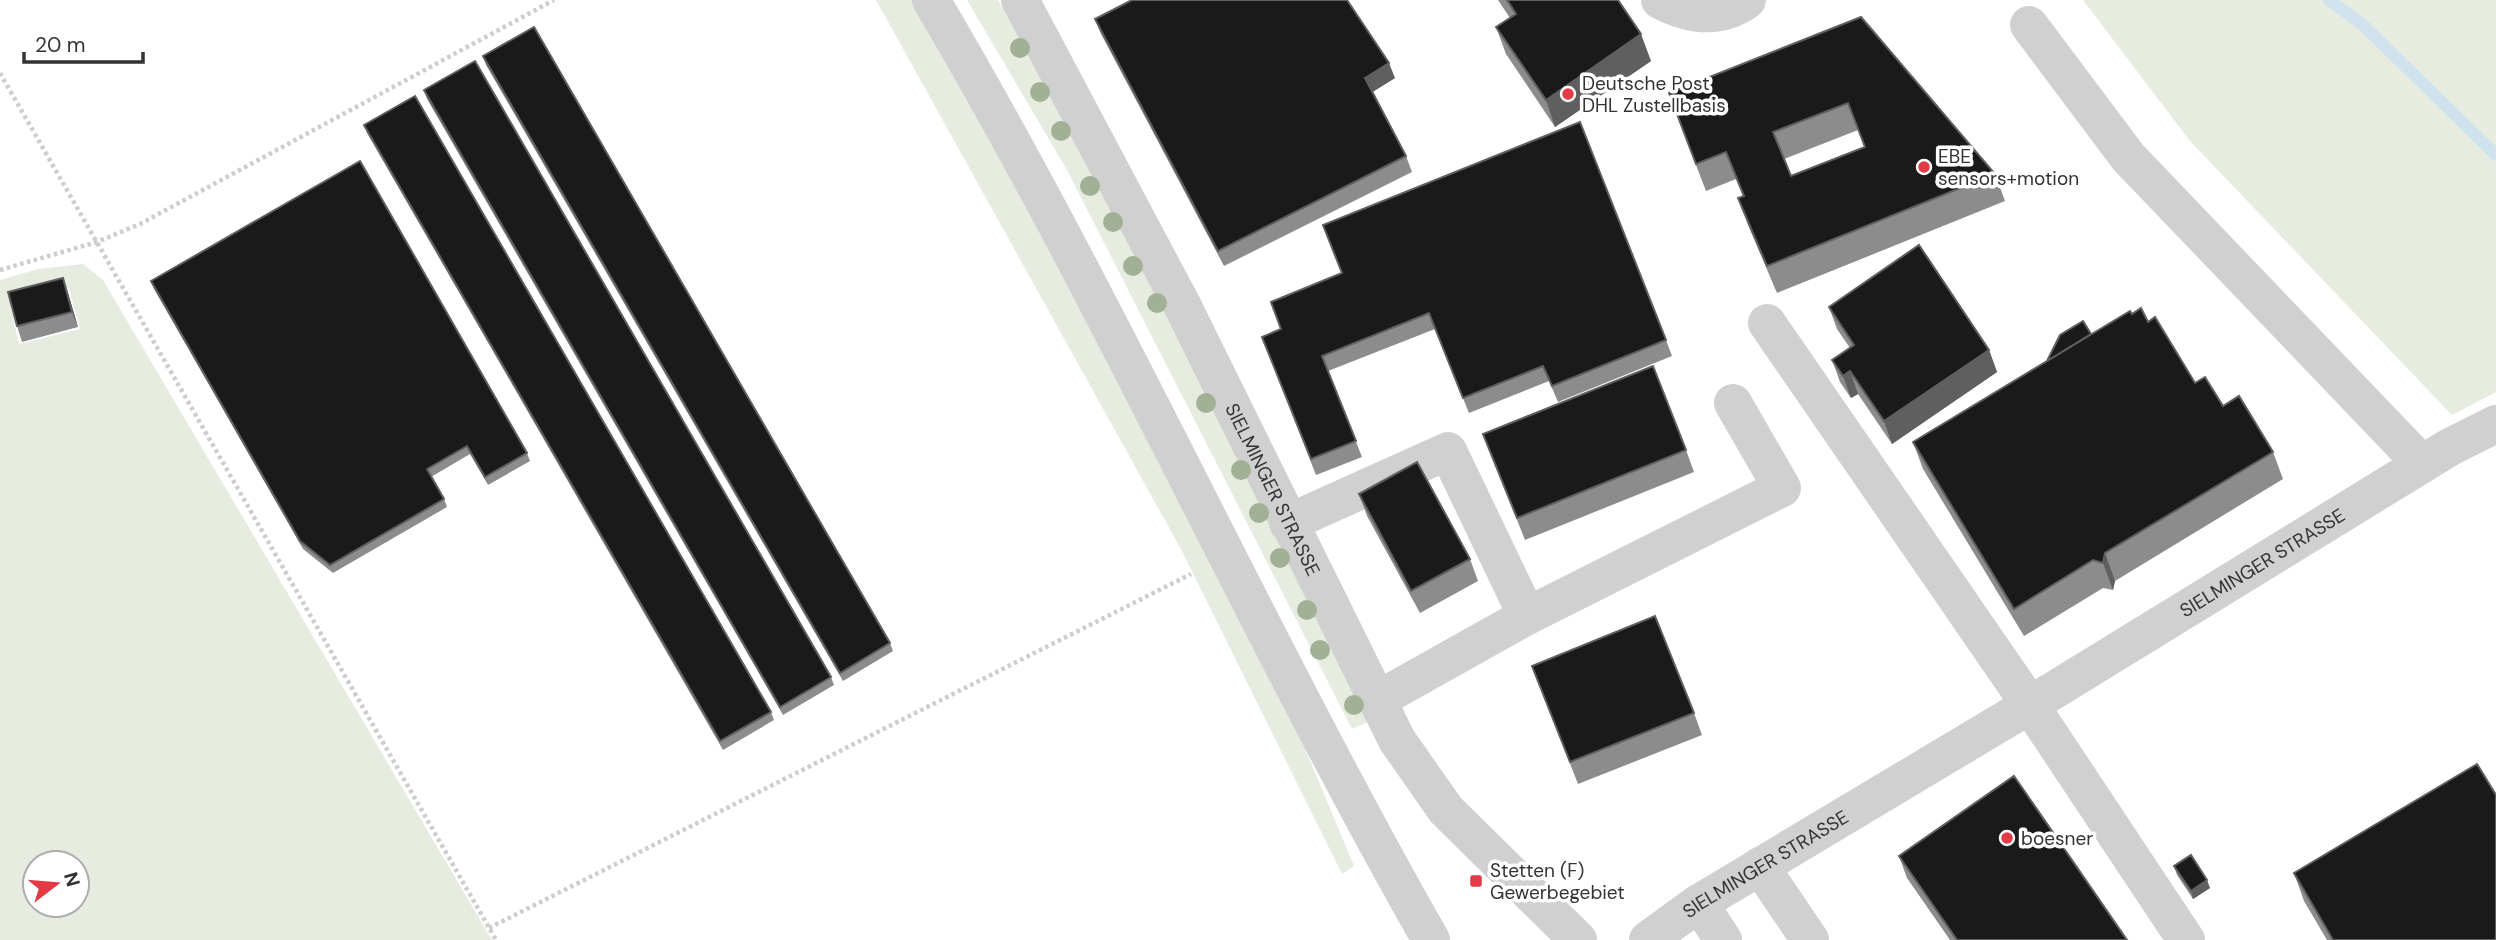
<svg xmlns="http://www.w3.org/2000/svg" width="2496" height="940" font-family="'DM Sans',sans-serif">
  <style>
    .green { fill: #e6ecdf; fill-rule: evenodd }
    .lines { fill: none; stroke-linecap: round; stroke-linejoin: round }
    .stream { stroke: #cfe2ee; stroke-width: 12 }
    .path { stroke: #cdcdcd; stroke-width: 4.5; stroke-dasharray: 3.5 3.5; stroke-linecap: butt }
    .minor { stroke: #d0d0d0; stroke-width: 38 }
    .tree { fill: #a2b095 }
    .wall { fill: #8c8c8c; fill-rule: evenodd }
    .shaded-wall { fill: #5f5f5f }
    .building { fill: #1a1a1a; stroke: #5f5f5f; stroke-width: 2; fill-rule: evenodd }
    .poi-dot { fill: #e63946; stroke: #fff; stroke-width: 2.5 }
    .labels { text-anchor: middle; stroke-width: 7; stroke-linejoin: round; paint-order: stroke }
    .poi-label { font-size: 19px; fill: #333; stroke: #fff; text-anchor: start }
    .street-label { font-size: 19px; fill: #333; stroke: #fff }
  </style>
  <rect width="100%" height="100%" fill="#fff"/>
  <!-- green -->
  <path class="green" d="M876,0H918L1287,705L1354,866L1342,874L1182,551Z
    M967,0H998L1192,360L1370,721L1352,729L1067,170Z
    M2083,0H2496V392L2452,415L2190,141Z
    M83,264L103,280L492,940H0V280L38,269ZM69,289L80,329L19,344L10,305ZM35,863H77V905H35Z"/>
  <g class="lines">
    <!-- stream -->
    <path class="stream" d="M2329,0L2363,25L2496,155"/>
    <!-- path -->
    <path class="path" d="M0,73L496,940
      M0,270L97,242L140,224L554,0
      M489,928L1191,574"/>
    <!-- minor -->
    <g class="minor">
      <path d="M931,0C1112,306 1255,631 1431,940"/>
      <path id="s1" d="M1020,0L1182,305L1397,740L1446,810L1578,940"/>
      <path d="M1660,0C1689,15 1719,20 1747,0"/>
      <path d="M2029,25L2128,157L2422,464"/>
      <path d="M1767,323L2030,705L2186,940"/>
      <path d="M1288,523L1448,451L1527,616L1377,700"/>
      <path d="M1527,616L1782,488L1733,403"/>
      <path d="M1760,866L1810,940"/>
      <path d="M1699,903L1723,940"/>
      <path id="s2" d="M1648,940L1699,903L2030,705L2450,447L2496,424"/>
    </g>
  </g>
  <!-- trees -->
  <g class="tree">
    <circle cx="1020" cy="48" r="10"/>
    <circle cx="1040" cy="92" r="10"/>
    <circle cx="1061" cy="131" r="10"/>
    <circle cx="1090" cy="186" r="10"/>
    <circle cx="1113" cy="222" r="10"/>
    <circle cx="1133" cy="266" r="10"/>
    <circle cx="1157" cy="303" r="10"/>
    <circle cx="1206" cy="403" r="10"/>
    <circle cx="1241" cy="470" r="10"/>
    <circle cx="1259" cy="513" r="10"/>
    <circle cx="1280" cy="558" r="10"/>
    <circle cx="1307" cy="610" r="10"/>
    <circle cx="1320" cy="650" r="10"/>
    <circle cx="1354" cy="705" r="10"/>
  </g>
  <!-- wall -->
  <path class="wall" d="M1498,0H1618L1651,61L1555,127L1506,54L1496,27L1510,18Z
    M1861,17L1995,174L2005,201L1777,293L1748,225L1738,198L1743,196L1736,179L1706,191L1679,121ZM1858,130L1865,147L1791,176L1784,159Z
    M1095,19L1395,78L1372,92L1406,156L1412,172L1224,266L1101,34Z
    M483,56L890,643L893,651L843,681L486,65Z
    M424,90L831,677L834,685L783,715L427,99Z
    M364,125L771,712L774,720L723,750L367,133Z
    M1329,240L1666,340L1672,356L1558,402L1549,381L1469,413L1435,329L1328,371L1362,457L1316,475L1268,353L1342,274Z
    M63,278L68,293L78,327L22,342L17,326Z
    M151,281L527,453L530,461L488,485L470,454L431,477L444,499L447,507L333,573L303,549L154,289Z
    M1829,307L1989,350L1997,372L1892,444L1858,394L1851,398L1840,382L1832,360L1850,348L1837,329Z
    M2132,314L2148,322L2195,383L2223,406L2273,452L2283,479L2115,581L2113,590L2103,588L2024,636L1923,469L1913,442L2091,334Z
    M1483,434L1686,450L1694,472L1525,540Z
    M1359,494L1470,559L1478,581L1420,613L1367,516Z
    M1532,666L1694,713L1702,735L1578,784Z
    M1899,856L2127,940H1950L1907,878Z
    M2174,866L2210,888L2193,899L2177,875Z
    M2294,873L2496,940H2327L2304,901Z"/>
  <!-- shaded-wall -->
  <path class="shaded-wall" d="M1641,34L1651,61L1555,127L1546,100Z
    M1389,63L1395,78L1371,93L1365,78Z
    M63,278L68,293L78,327L72,312Z
    M1989,350L1997,372L1892,444L1884,421Z
    M1850,371L1858,394L1851,398L1843,376Z
    M2105,553L2115,581L2113,590L2103,563Z
    M2207,880L2210,888L2193,899L2191,891Z"/>
  <!-- building -->
  <path class="building" d="M1132,0H1347L1389,63L1365,78L1406,156L1218,251L1095,19Z
    M1507,0H1618L1641,34L1546,100L1496,27L1516,14Z
    M1861,17L1995,174L1767,266L1738,198L1744,196L1726,152L1696,164L1669,93ZM1848,103L1865,147L1791,176L1773,132Z
    M534,27L890,643L840,673L483,56Z
    M475,61L831,677L780,707L424,90Z
    M415,96L771,712L720,741L364,125Z
    M1580,122L1666,340L1552,386L1543,366L1463,398L1429,313L1322,356L1356,441L1311,459L1262,337L1281,329L1271,302L1342,273L1323,225Z
    M360,161L527,453L485,477L467,446L427,469L444,499L330,565L300,541L151,281Z
    M1919,245L1989,350L1884,421L1850,371L1843,376L1832,360L1854,345L1829,307Z
    M63,278L72,312L17,326L8,292Z
    M2141,308L2148,322L2155,317L2195,383L2205,377L2223,406L2239,396L2273,452L2105,553L2103,563L2093,560L2014,609L1913,442L2130,311L2132,314Z
    M2083,321L2091,334L2047,361L2060,335Z
    M1653,366L1686,450L1517,518L1483,434Z
    M1417,462L1470,559L1411,591L1359,494Z
    M1655,616L1694,713L1570,762L1532,666Z
    M2477,764L2496,795V940H2333L2294,873Z
    M2014,776L2127,940H1957L1899,856Z
    M2191,855L2207,880L2191,891L2174,866Z"/>
  <!-- markers -->
  <g class="poi-dot">
    <circle cx="1568" cy="94" r="7"/>
    <circle cx="1924" cy="167" r="7"/>
    <circle cx="2007" cy="838" r="7"/>
    <rect x="1469" y="874" width="14" height="14" rx="3.5"/>
  </g>
  <g class="labels">
    <!-- poi labels -->
    <g class="poi-label">
      <text x="1582" y="90">Deutsche Post<tspan x="1582" dy="22">DHL Zustellbasis</tspan></text>
      <text x="1938" y="163">EBE<tspan x="1938" dy="22">sensors+motion</tspan></text>
      <text x="2021" y="845">boesner</text>
      <text x="1490" y="877">Stetten (F)<tspan x="1490" dy="22">Gewerbegebiet</tspan></text>
    </g>
    <!-- street labels -->
    <g class="street-label">
      <text dy="7" stroke="none"><textPath href="#s1" startOffset="551">SIELMINGER STRASSE</textPath></text>
      <text dy="7" stroke="none"><textPath href="#s2" startOffset="721">SIELMINGER STRASSE</textPath></text>
      <text dy="7" stroke="none"><textPath href="#s2" startOffset="140">SIELMINGER STRASSE</textPath></text>
    </g>
  </g>
  <!-- north arrow -->
  <g transform="translate(56 884) rotate(74)"><circle r="33" fill="#ffffff" stroke="#adadad" stroke-width="2"/>
  <path d="M0-5L12 26L0 18L-12 26Z" fill="#e63946"/>
  <text y="-10" font-size="19" font-weight="bold" text-anchor="middle" fill="#333333">N</text>
  </g>
  <!-- scale -->
  <path d="M24 52v10h119v-10" fill="none" stroke="#333333" stroke-width="3.5"/>
  <text x="35" y="52" font-size="21" fill="#333333" stroke="#ffffff" stroke-width="5" paint-order="stroke">20 m</text>
</svg>
